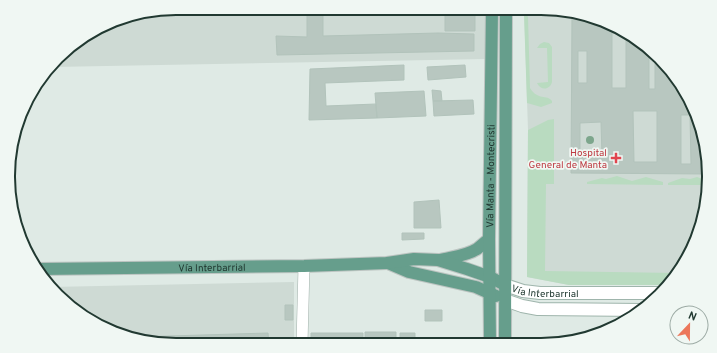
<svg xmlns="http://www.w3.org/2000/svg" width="717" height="353" font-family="Overpass,sans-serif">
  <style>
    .built { fill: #cedad4 }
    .green { fill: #b9dbc0 }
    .building { fill: #b8c7c0; stroke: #b2c3bb; fill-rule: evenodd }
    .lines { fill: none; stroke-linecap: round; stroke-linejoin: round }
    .street-casing { stroke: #a2b1ab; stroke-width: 12 }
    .secondary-casing { stroke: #9fb5ac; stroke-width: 14 }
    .primary-casing { stroke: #bcc4c1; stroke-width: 14 }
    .street { stroke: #fff; stroke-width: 11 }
    .secondary { stroke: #fff; stroke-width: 12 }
    .primary { stroke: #669e8c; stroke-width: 12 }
    .tree { fill: #7da68c }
    .health-dot { fill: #e0444e; stroke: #f0f7f3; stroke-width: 1.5 }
    .labels { text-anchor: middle; stroke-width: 3.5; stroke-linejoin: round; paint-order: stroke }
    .health-label { font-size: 10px; fill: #be3a42; stroke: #f0f7f3; text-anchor: end }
    .street-label { font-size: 10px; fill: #213931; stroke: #f0f7f3 }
    .rim { fill: none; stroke: #213931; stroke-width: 2 }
  </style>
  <rect width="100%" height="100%" fill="#dfeae5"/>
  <!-- built -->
  <path class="built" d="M176,8H487L486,59L52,67L74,43L122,17Z
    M524,8H551L615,25L667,65L700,122L709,187L692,251L669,285H569L527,277L528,130Z
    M294,282V344L166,345L102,328L58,296L51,287Z"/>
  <!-- green -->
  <path class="green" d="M524,14L527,15L528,17L530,88C538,101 547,94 552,101V103L541,107L527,103Z
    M544,42L549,43L552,47V82C550,90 541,91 537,83L548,82L547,48H537L540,44Z
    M554,119V184H546L545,271L677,273L669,285H569L527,277L528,130L548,120Z
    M617,176L632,181L646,177L663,182V185L587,184V182L602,178L606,179Z
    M697,177L708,181V185H668V183L682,178L690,179Z"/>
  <!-- building -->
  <path class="building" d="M307,8H323V36L438,33L474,34V51L277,55L276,36L307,37Z
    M445,8H475V31H445Z
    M572,14L615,25L625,33H612V88H626V34L649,51V89H655V56L667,65L680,87L679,89H681L700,122L707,174L571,173ZM578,51H587V83H578ZM633,111H657V162H634ZM681,115H690L691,164H681ZM601,122L602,156H580V123Z
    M404,65V80L325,83L326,106L376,104L377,118L309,120L310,69Z
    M465,65L466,77L428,80L427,67Z
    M432,90L441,91L442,101H433Z
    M424,91L426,116L377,118L375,93Z
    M473,100L474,114L434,116L433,101Z
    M439,200L441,228H414V202Z
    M402,233H424V239L402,240Z
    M285,305H293V320H285Z
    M425,310H442V321H425Z
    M365,332H396V343H365Z
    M268,333L269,344L166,345L136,337Z
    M311,333H363V344H311Z
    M400,333H415V343H400Z
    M422,340L462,342V344H422Z"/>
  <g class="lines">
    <!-- street casing -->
    <g class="street-casing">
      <path id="street" d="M302,344L304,266"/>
    </g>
    <!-- secondary casing -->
    <g class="secondary-casing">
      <g id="secondary">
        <path id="s1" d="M505,285L523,291L540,293H661"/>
        <path d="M505,300L522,306L538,309L642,310"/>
      </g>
    </g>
    <!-- primary casing -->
    <g class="primary-casing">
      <g id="primary">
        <path d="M440,260C452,257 466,256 477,249C481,246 485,242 489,239"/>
        <path d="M388,263L409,272L476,287L496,296"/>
        <path id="s2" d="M38,269L304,266L387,263L414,259L438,260L467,269L490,277L505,285"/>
        <path id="s3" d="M490,344L489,239L492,8"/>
        <path d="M505,344L506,8"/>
      </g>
    </g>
    <!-- street -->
    <use href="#street" class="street"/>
    <!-- secondary -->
    <use href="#secondary" class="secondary"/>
    <!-- primary -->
    <use href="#primary" class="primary"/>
  </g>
  <!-- trees -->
  <circle class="tree" cx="590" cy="140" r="4"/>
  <!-- markers -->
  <path class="health-dot" d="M614 152h4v4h4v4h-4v4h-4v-4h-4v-4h4z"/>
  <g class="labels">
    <!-- health labels -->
    <g class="health-label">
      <text x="607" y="156">Hospital<tspan x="607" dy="12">General de Manta</tspan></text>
    </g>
    <!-- street labels -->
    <g class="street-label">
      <text dy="4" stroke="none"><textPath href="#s3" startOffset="168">Vía Manta - Montecristi</textPath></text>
      <text dy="4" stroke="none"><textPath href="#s2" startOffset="174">Vía Interbarrial</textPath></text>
      <text dy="4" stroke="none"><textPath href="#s1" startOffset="41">Vía Interbarrial</textPath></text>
    </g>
  </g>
  <!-- crop -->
  <path d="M0 0H717V353H0ZM176 15H541A161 161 0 0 1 702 176V177A161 161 0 0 1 541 338H176A161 161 0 0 1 15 177V176A161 161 0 0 1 176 15Z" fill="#f0f7f3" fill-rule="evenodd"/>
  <path class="rim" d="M176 15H541A161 161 0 0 1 702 176V177A161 161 0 0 1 541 338H176A161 161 0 0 1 15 177V176A161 161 0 0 1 176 15Z"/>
  <!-- north arrow -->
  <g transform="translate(689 325) rotate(22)"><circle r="19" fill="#f0f7f3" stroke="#9daba5"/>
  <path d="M0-3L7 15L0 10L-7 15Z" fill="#ec775b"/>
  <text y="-6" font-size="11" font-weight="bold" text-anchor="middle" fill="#213931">N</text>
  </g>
</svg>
